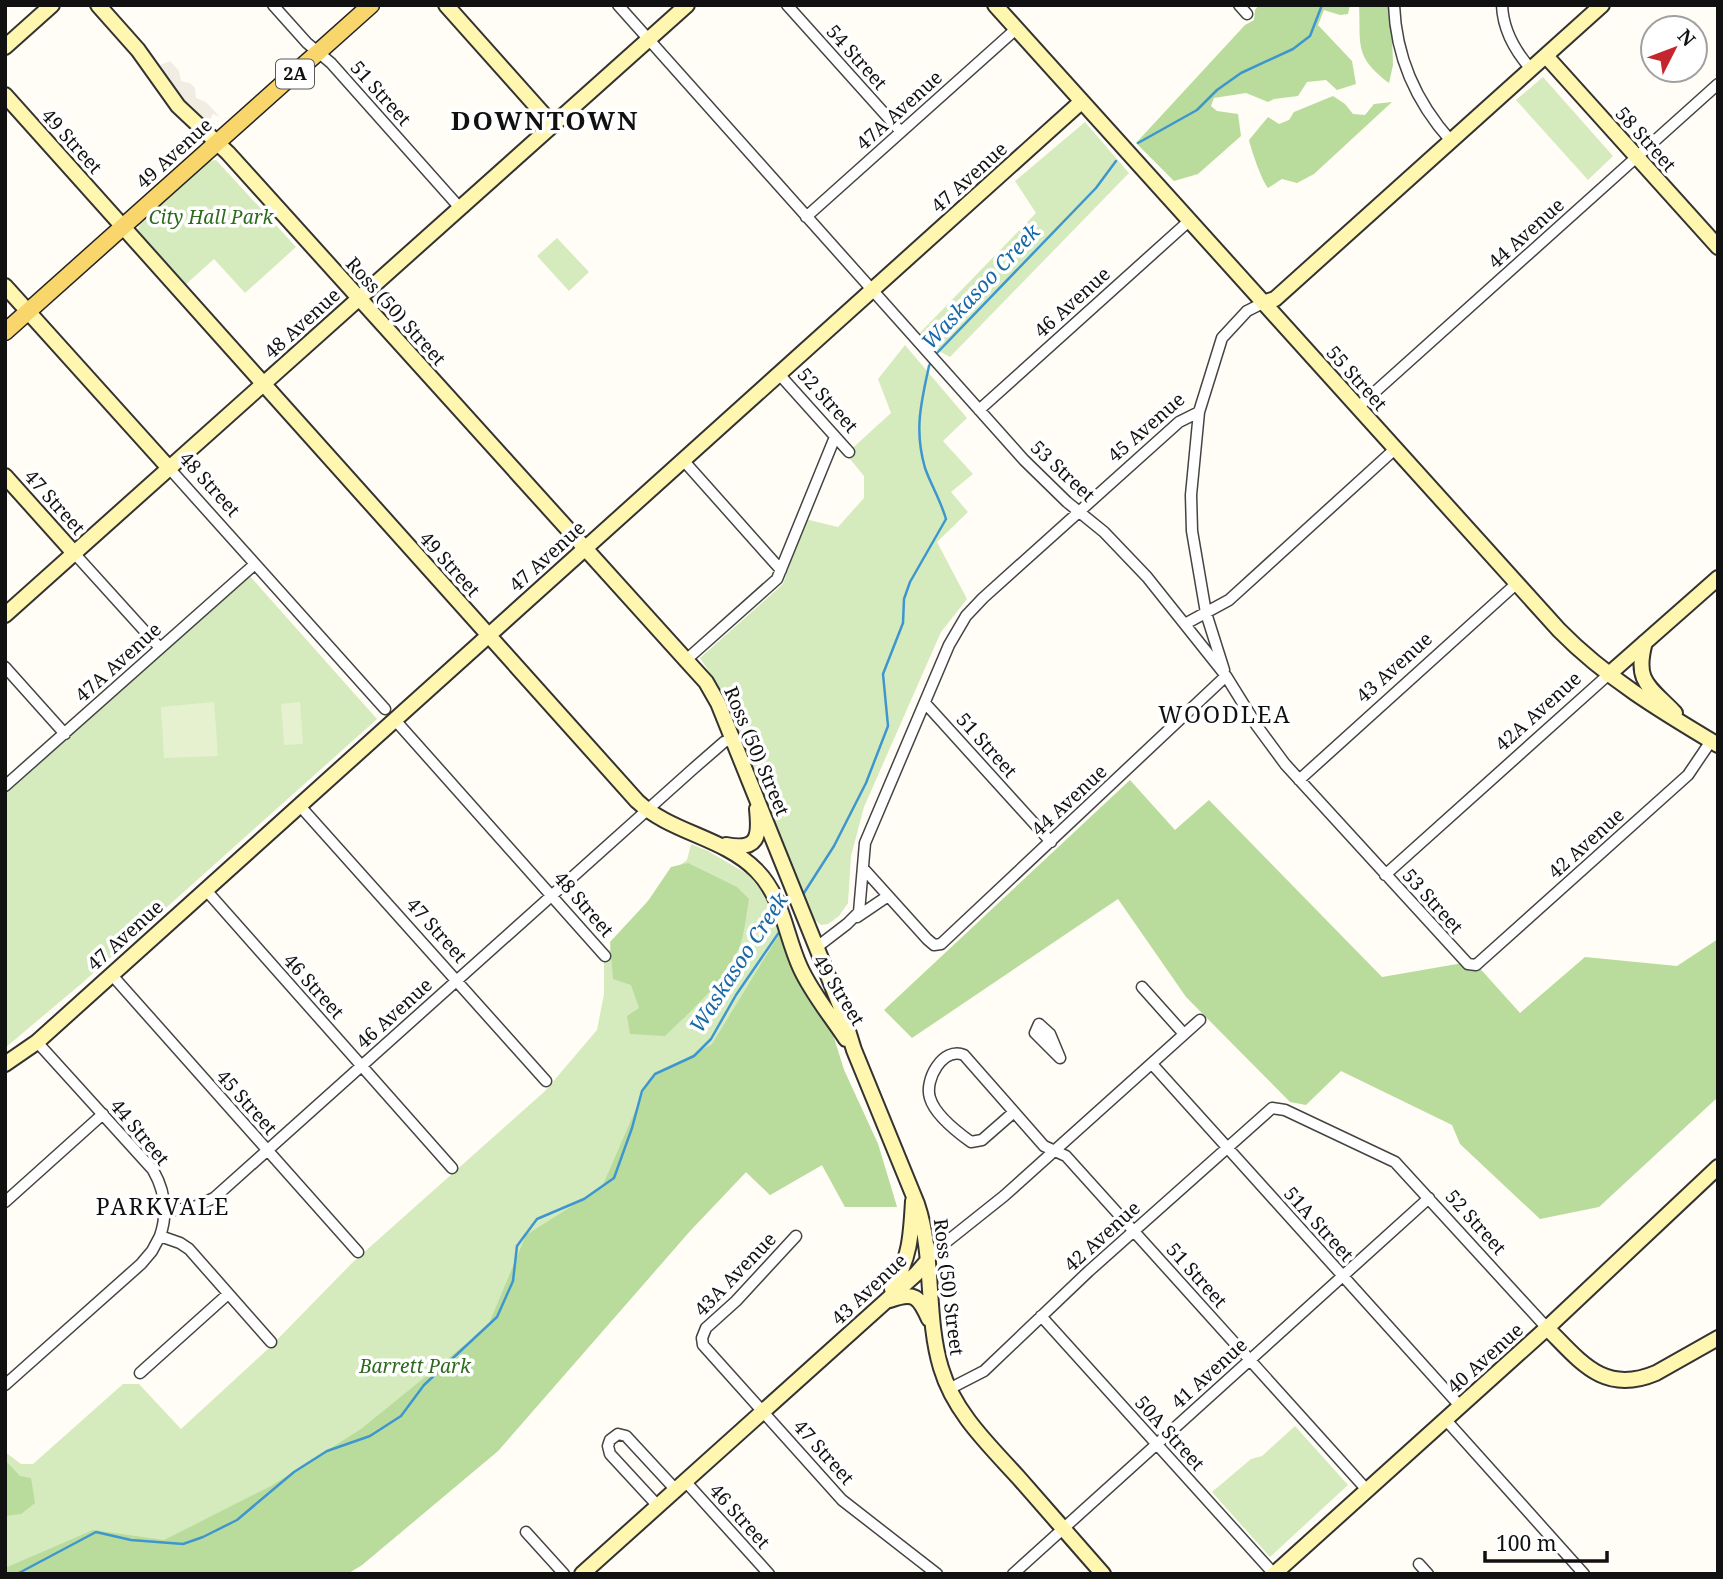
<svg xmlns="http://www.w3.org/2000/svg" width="1723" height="1579" font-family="'Noto Serif',serif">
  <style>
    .green { fill: #d5ebbd }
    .forest { fill: #b9dc9c }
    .pitch { fill: #e6f2cf }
    .plaza { fill: #f1ede2 }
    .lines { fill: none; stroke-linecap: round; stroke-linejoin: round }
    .stream { stroke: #3f96cf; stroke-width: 2.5 }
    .street-casing { stroke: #444; stroke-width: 13 }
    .secondary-casing { stroke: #333; stroke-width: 18 }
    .primary-casing { stroke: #222; stroke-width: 19 }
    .street { stroke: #fff; stroke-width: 10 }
    .secondary { stroke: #fff6b0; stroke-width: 14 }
    .primary { stroke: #f9d66b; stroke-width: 16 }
    .labels { text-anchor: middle; stroke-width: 7; stroke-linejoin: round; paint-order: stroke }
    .shield { fill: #fff; stroke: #585858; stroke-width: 2 }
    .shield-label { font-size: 18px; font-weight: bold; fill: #111 }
    .street-label { font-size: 19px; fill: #111; stroke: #fff }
    .park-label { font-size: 19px; font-style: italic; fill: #2f6b1f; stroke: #fff }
    .water-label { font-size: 21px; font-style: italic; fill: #1768a6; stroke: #fff }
    .quarter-label { font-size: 23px; letter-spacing: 2px; fill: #111; stroke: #fff }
    .district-label { font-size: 26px; font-weight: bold; letter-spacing: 2px; fill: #111; stroke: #fff }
  </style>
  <rect width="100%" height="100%" fill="#fffdf5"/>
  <!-- green -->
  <path class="green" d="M1543,77L1613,156L1588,180L1516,100Z
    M1085,122L1129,173L950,357L915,338L1036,213L1015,181Z
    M216,160L296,247L245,293L214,259L184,286L137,234L140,224L210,161Z
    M557,238L589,272L569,291L537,256Z
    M905,345L967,418L943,441L973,474L951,492L968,512L937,542L967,599L941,632L864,807L851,856L848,903L839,916L828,924L821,925L809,915L725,696L700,658L783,584L805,519L838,527L864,498V476L846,454L891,413L878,379Z
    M249,575L377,719L81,984L5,1048V793Z
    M691,844L708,851L749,875L763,893L800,983L833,1035L844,1070L878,1144L897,1207H845L822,1165L770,1195L746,1172L690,1231L498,1451L362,1565L347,1574H5V1452L21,1464H33L123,1384H139L181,1429L268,1349L352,1263L545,1091L597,1030L604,994V963L612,945L673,870L687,860Z
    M1295,1426L1348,1485L1270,1557L1212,1492L1251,1459L1262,1456Z"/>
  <!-- forest -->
  <path class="forest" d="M1259,5H1350L1348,14L1340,15L1324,10L1318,25L1352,61L1356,84L1337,90L1326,80L1307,82L1298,96L1274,99L1268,102L1246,93L1214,98L1211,106L1217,111L1238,114L1241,136L1198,174L1174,181L1136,143L1245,25L1254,20L1255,10Z
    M1359,5H1391L1393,65L1389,83C1354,56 1361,46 1359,5Z
    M1333,96L1345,104L1353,114L1365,115L1374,104L1392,102L1314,174L1297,183L1282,179L1268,188C1261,179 1252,152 1249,140L1268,117L1279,124L1289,120L1294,112Z
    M1130,780L1175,830L1209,800L1382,977L1463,963L1476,964L1520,1013L1585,957L1677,966L1718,939V1097L1599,1207L1540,1219L1460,1144L1452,1125L1341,1071L1306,1105L1290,1102L1186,997L1118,899L912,1038L884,1010Z
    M688,863L737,887L749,899C746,915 745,933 739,948C724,982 692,1010 665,1036L630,1034L627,1016L639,1008L631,985L613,979L610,942L648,901L671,867Z
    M780,933L800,983L833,1035L844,1070L878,1144L897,1207H845L822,1165L770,1195L746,1172L690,1231L498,1451L362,1565L347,1574H5V1568L93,1530L164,1540L271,1486L361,1429L488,1326L526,1235L602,1187L649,1079L712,1044Z
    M5,1460L20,1476L31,1478L35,1503L21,1514L5,1516Z"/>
  <!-- pitch -->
  <path class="pitch" d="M214,702L218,756L164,758L161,707Z
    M300,702L303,744L284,745L281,704Z"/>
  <!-- plaza -->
  <path class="plaza" d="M170,61L179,71L181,81L190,83L195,88L196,98L206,102L220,117L213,114L210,119L215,124L211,128L192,106L188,103L185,105L170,87L172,84L161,72L160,65Z"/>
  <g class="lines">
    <!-- stream -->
    <path class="stream" d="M1138,143L1197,110L1217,90L1241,73L1293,49L1310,36L1322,5
      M935,355L1096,188L1116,161
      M802,896L834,846L866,783L888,726L883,674L903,623L904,599L910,582L946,519C940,499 931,485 925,468C914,430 921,403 929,366L932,360
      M17,1574L96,1532L131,1540L183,1544L203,1537L237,1520L294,1472L327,1451L370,1436L401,1416L424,1385L497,1317L513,1281L517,1246L537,1219L584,1199L614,1178L632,1128L642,1091L655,1074L694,1056L711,1039L736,995L782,928"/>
    <!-- street casing -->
    <g class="street-casing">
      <path id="street" d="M273,5L307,43L331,63L460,208
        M618,5L1024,460L1067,502L1104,532L1147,577L1226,676L1257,726L1285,764L1468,964L1476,965L1688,775L1711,741
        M787,5L901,132
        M1239,5L1247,14
        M1394,5C1396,58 1416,102 1451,141
        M1502,5C1503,31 1515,51 1531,69
        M806,217L1016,29
        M779,374L849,452
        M1357,408L1718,84
        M979,410L1189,221
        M683,460L781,570
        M169,468L385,709
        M74,553L160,648
        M1185,624L1229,600L1395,449
        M686,660L777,579L835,437
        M5,667L65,734
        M1224,670L1206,613L1192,531L1191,495L1199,412L1222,338L1247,311L1263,303
        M925,703L1051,842
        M395,720L605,956
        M1299,780L1516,584
        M5,786L255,564
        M300,806L546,1081
        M863,868L927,939L934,945L941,944L1226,676
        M1385,875L1608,675
        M205,889L452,1168
        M857,917L888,896
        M817,947L847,924L859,912L865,843L949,645L966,616L983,598L1179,422L1199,412
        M111,974L358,1252
        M1142,987L1184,1034
        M1039,1024L1050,1034L1060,1058L1035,1033Z
        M37,1042L153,1170C165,1191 168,1213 160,1236L180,1243L189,1249L271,1342
        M1152,1064L1460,1406
        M1014,1112L982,1140L971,1142C957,1132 935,1115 930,1098C924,1080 943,1046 964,1055L1044,1146L1066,1156L1367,1490
        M5,1202L103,1114
        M165,1211L192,1208L214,1198L693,769L724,742L733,739
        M796,1236L736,1301L706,1328L702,1338L703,1345L842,1500L937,1574
        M928,1260L940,1247L1004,1196L1200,1020
        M1041,1316L1274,1574
        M140,1373L228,1294
        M5,1385L141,1264L152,1251L160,1236
        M949,1389L984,1371L1089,1271L1272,1108L1285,1110L1395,1162L1547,1328
        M1445,1419L1584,1574
        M685,1481L769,1574
        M658,1506L610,1454L608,1446L610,1440L618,1434L626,1436L676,1490
        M526,1532L564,1574
        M1419,1564L1428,1574
        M1013,1574L1429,1198"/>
    </g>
    <!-- secondary casing -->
    <g class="secondary-casing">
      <path id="secondary" d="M98,5L138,50L178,106L228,153L686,660L706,682L718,703L841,1008L854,1050L917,1204C935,1257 925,1315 941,1368C954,1412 988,1444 1018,1477C1046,1509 1075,1542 1103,1574
        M446,5L553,125
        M995,5L1559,630C1606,678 1661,711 1718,745
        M5,47L52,5
        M1546,56L1718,247
        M5,95L637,801C671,833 723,837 756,870C783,897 785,934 800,967C811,992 831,1016 846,1039
        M5,286L169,468
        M1263,303L1275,299L1602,5
        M5,476L74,553
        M5,615L687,5
        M1645,642C1634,682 1649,686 1675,713
        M1608,675L1718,578
        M726,845C758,851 760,837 757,809
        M5,1064L37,1042L1081,102
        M892,1289C910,1257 911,1237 913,1201
        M890,1300C915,1291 919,1297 929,1319
        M1547,1328C1581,1362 1604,1395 1656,1373L1718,1338
        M582,1574L916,1274L928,1260
        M1274,1574L1547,1328L1718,1167"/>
    </g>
    <!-- primary casing -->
    <g class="primary-casing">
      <path id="primary" d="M5,332L371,5"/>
    </g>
    <!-- street -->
    <use href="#street" class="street"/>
    <!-- secondary -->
    <use href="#secondary" class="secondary"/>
    <!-- primary -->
    <use href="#primary" class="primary"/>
  </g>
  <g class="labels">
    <!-- shield labels -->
    <rect class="shield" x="276" y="59.5" width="38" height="29" rx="5"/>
    <g class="shield-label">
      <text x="295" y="80">2A</text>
    </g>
    <!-- street labels -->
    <g class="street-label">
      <text transform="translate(857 57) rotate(48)" y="7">54 Street</text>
      <text transform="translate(381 93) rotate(48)" y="7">51 Street</text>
      <text transform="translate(899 110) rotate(-42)" y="7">47A Avenue</text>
      <text transform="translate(1646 139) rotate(48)" y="7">58 Street</text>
      <text transform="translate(72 141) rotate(48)" y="7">49 Street</text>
      <text transform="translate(174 153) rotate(-42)" y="7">49 Avenue</text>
      <text transform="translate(969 177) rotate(-42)" y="7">47 Avenue</text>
      <text transform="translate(1526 233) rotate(-42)" y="7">44 Avenue</text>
      <text transform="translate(1072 302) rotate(-42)" y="7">46 Avenue</text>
      <text transform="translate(396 311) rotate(48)" y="7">Ross (50) Street</text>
      <text transform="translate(302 323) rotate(-42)" y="7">48 Avenue</text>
      <text transform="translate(1357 378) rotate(48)" y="7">55 Street</text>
      <text transform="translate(828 400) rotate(48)" y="7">52 Street</text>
      <text transform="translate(1146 427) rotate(-41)" y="7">45 Avenue</text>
      <text transform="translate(1063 471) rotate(43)" y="7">53 Street</text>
      <text transform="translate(210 484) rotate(48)" y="7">48 Street</text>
      <text transform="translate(55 502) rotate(48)" y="7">47 Street</text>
      <text transform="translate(547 556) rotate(-42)" y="7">47 Avenue</text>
      <text transform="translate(450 564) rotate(48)" y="7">49 Street</text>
      <text transform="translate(118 662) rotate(-42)" y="7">47A Avenue</text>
      <text transform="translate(1394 667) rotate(-42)" y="7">43 Avenue</text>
      <text transform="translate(1538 711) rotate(-42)" y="7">42A Avenue</text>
      <text transform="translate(987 745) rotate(48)" y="7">51 Street</text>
      <text transform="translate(757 751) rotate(67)" y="7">Ross (50) Street</text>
      <text transform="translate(1069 800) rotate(-43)" y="7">44 Avenue</text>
      <text transform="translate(1586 843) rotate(-42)" y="7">42 Avenue</text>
      <text transform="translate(1433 901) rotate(48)" y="7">53 Street</text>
      <text transform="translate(584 904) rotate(49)" y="7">48 Street</text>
      <text transform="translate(437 930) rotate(48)" y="7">47 Street</text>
      <text transform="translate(125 935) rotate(-42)" y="7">47 Avenue</text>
      <text transform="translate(314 986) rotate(48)" y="7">46 Street</text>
      <text transform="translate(839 990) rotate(58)" y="7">49 Street</text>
      <text transform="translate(394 1013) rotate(-42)" y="7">46 Avenue</text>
      <text transform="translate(247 1102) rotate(48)" y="7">45 Street</text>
      <text transform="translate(140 1132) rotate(50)" y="7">44 Street</text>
      <text transform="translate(1476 1222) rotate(48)" y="7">52 Street</text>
      <text transform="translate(1319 1224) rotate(48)" y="7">51A Street</text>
      <text transform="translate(1102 1236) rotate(-42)" y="7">42 Avenue</text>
      <text transform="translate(735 1274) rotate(-46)" y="7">43A Avenue</text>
      <text transform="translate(1197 1275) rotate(48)" y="7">51 Street</text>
      <text transform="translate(949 1287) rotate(83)" y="7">Ross (50) Street</text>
      <text transform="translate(869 1289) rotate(-43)" y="7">43 Avenue</text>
      <text transform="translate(1485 1358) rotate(-42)" y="7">40 Avenue</text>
      <text transform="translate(1209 1373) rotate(-42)" y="7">41 Avenue</text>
      <text transform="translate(1170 1433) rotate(48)" y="7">50A Street</text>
      <text transform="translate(824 1452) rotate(48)" y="7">47 Street</text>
      <text transform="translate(740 1516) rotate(48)" y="7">46 Street</text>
    </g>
    <!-- park labels -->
    <g class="park-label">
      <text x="211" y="224">City Hall Park</text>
      <text x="415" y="1373">Barrett Park</text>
    </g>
    <!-- water labels -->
    <g class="water-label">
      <text transform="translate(981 287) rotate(-47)" y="7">Waskasoo Creek</text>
      <text transform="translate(739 963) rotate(-57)" y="7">Waskasoo Creek</text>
    </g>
    <!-- quarter labels -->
    <g class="quarter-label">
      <text x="1225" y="723">WOODLEA</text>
      <text x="163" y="1215">PARKVALE</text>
    </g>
    <!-- district labels -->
    <g class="district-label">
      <text x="545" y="130">DOWNTOWN</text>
    </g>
  </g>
  <!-- border -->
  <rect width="1723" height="1579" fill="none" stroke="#111111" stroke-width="14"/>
  <!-- north arrow -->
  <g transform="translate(1674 49) rotate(48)"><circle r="33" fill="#ffffff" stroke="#a0a0a0" stroke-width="2"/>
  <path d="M0-5L12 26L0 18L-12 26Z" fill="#c4262e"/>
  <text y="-10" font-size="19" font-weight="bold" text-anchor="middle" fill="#111111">N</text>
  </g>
  <!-- scale -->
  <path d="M1485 1551v10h122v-10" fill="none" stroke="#111111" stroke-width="3.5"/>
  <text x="1496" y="1551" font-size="21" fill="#111111" stroke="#ffffff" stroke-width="5" paint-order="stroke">100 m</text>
</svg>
